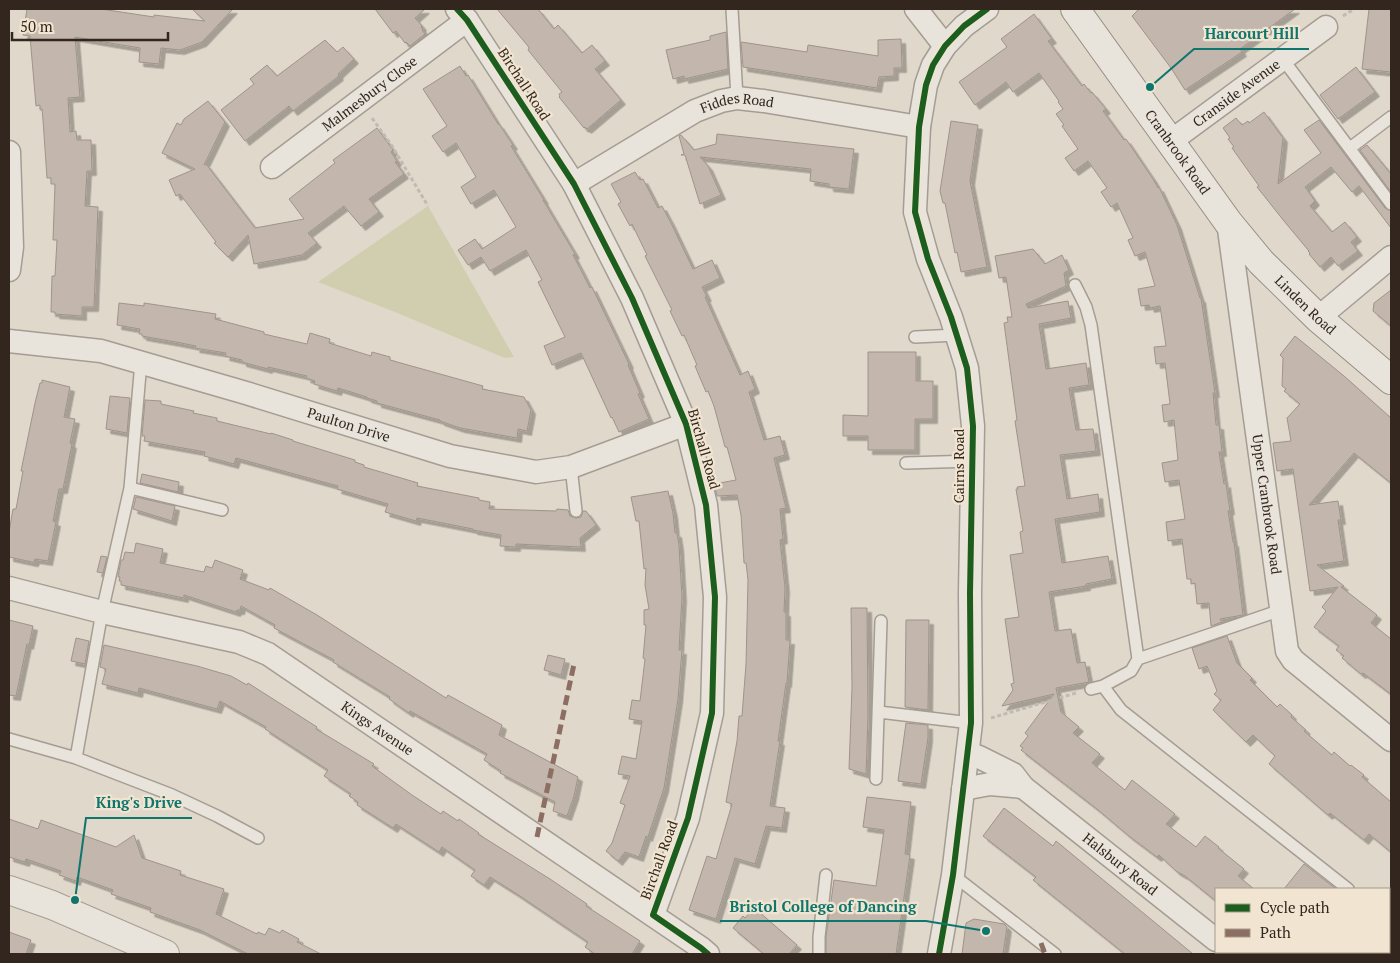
<svg xmlns="http://www.w3.org/2000/svg" width="1400" height="963" font-family="'PT Serif',serif">
  <style>
    .green { fill: #d0ceae }
    .building { fill: #c3b6ac; stroke: #9f948a; filter: url(#shadow) }
    .lines { fill: none; stroke-linecap: round; stroke-linejoin: round }
    .service-casing { stroke: #a59d94; stroke-width: 14 }
    .minor-casing { stroke: #a59d94; stroke-width: 25 }
    .tertiary-casing { stroke: #a59d94; stroke-width: 30 }
    .secondary-casing { stroke: #958d84; stroke-width: 30 }
    .path { stroke: #c1bab3; stroke-width: 3; stroke-dasharray: 4 2.5; stroke-linecap: butt }
    .service { stroke: #e8e3db; stroke-width: 11 }
    .minor { stroke: #e8e3db; stroke-width: 22 }
    .tertiary { stroke: #e8e3db; stroke-width: 28 }
    .secondary { stroke: #e8e3db; stroke-width: 28 }
    .quiet { stroke: #8d6e63; stroke-width: 5; stroke-dasharray: 10 5; stroke-linecap: butt }
    .cycleway-casing { stroke: #f1e5d1; stroke-width: 9 }
    .cycleway { stroke: #1b5e20; stroke-width: 6 }
    .labels { text-anchor: middle; stroke-width: 4.5; stroke-linejoin: round; paint-order: stroke }
    .street-label { font-size: 14px; fill: #32261e; stroke: #f1e5d1 }
    .leader { fill: none; stroke: #0f766e; stroke-width: 2 }
    .callout-dot { fill: #0f766e; stroke: #f1e5d1; stroke-width: 2 }
    .callout-label { font-size: 15px; text-anchor: middle; font-weight: bold; fill: #0f766e; stroke: #f1e5d1; stroke-width: 4.5; stroke-linejoin: round; paint-order: stroke }
  </style>
  <defs>
    <filter id="shadow"><feDropShadow dx="4.5" dy="4.5" stdDeviation="0" flood-color="#0004"/></filter>
  </defs>
  <rect width="100%" height="100%" fill="#e0d8ca"/>
  <!-- green -->
  <path class="green" d="M428,206L514,357L505,358L395,312L318,282Z"/>
  <!-- building -->
  <path class="building" d="M27,9H101L154,17V15L205,21L192,9H233L202,42L180,50L161,48L159,64L139,62L140,48L75,37L80,97L68,98L70,132L76,131L77,140H91L92,171H87L85,206L98,207L94,307H82V316L55,314V312H51L52,276H55L57,240H53L55,184H51V178H47L43,120L42,109H40V105L36,106L30,36L23,35Z
    M375,9H425L415,18L422,26L421,27L423,30H422L425,34L410,46L406,42L405,43L396,31L393,33Z
    M497,9H538L554,29L558,25L582,53L592,45L605,61L595,69L621,100L587,129L585,127L584,128L559,97L560,96L559,94L562,92L528,50L529,48L528,46Z
    M1139,9H1295L1240,49L1242,52L1185,90L1171,68L1132,16Z
    M1369,9H1391V72L1362,69Z
    M1034,14L1052,39L1048,41L1082,86L1084,84L1091,93L1092,92L1106,109L1103,111L1124,140L1126,139L1153,179L1158,188L1159,187L1177,225L1200,298H1201L1215,393H1213L1216,425H1219L1222,452H1219L1224,484L1226,483L1228,498L1230,510L1228,511L1233,542H1234L1243,615L1220,619L1222,622L1211,626L1209,603L1197,604L1195,583L1191,584V579H1187L1182,539L1168,541L1166,522L1185,519L1179,480L1165,482L1162,463L1178,460L1174,420L1164,422L1162,405L1170,404L1165,363L1156,364L1154,347L1166,346L1160,306L1150,308L1149,305L1141,306L1138,289L1155,286L1145,252L1135,256L1128,240L1133,238L1117,203L1111,207L1101,192L1107,188L1088,161L1074,171L1065,158L1078,149L1062,126L1064,125L1056,114L1063,109L1058,102L1059,101L1039,73L1013,92L1006,82L975,105L959,82L1007,47L1001,39Z
    M726,32L728,69L684,79V76L673,79L666,50L710,40V36Z
    M901,39L902,68H894V76L879,77L877,88L743,67L741,42L807,52L808,45L878,56V40Z
    M325,40L337,52L343,47L354,59L338,74L339,76L293,111L289,106L245,141L221,110L254,84L250,79L267,65L277,76Z
    M460,66L466,76L468,75L498,124H499L513,145L511,146L544,200H543L575,254L573,255L582,272L590,288L592,287L629,364L628,365L640,393L638,394L649,419L619,432L612,417L611,418L581,353L552,365L544,346L565,337L538,282L542,280L526,250L490,271L481,257L468,265L458,250L475,239L482,249L516,227L494,190L471,204L461,187L476,177L456,143L443,152L432,136L447,126L423,89Z
    M1356,67L1375,92L1338,119L1320,95Z
    M208,101L225,122L204,165L206,164L255,228L304,219L289,199L335,163L333,160L377,128L393,150L391,152L397,161L395,162L404,174L369,199L379,212L361,226L344,206L308,233L317,243L302,255L254,264L248,235L228,257L214,243L216,242L180,194L176,196L169,180L195,169L162,153L177,123L181,125L184,119Z
    M1264,112L1283,138L1278,184L1321,153L1304,130L1319,120L1385,208L1391,211V228L1359,186L1352,192L1331,167L1305,187L1315,201L1310,206L1332,232L1345,222L1357,237L1351,242L1358,251L1338,266L1331,257L1320,267L1309,254L1310,253L1308,251H1309L1284,221L1257,187L1259,186L1232,148L1234,147L1228,139L1230,138L1223,128L1236,118L1242,125L1248,121L1249,123Z
    M951,121L978,125L970,181L987,267L961,272L957,252L955,253L945,203H943L940,191Z
    M717,134L854,149L849,189L829,187V184L810,181L811,169L700,157L708,166L721,195L700,204L685,155H681L684,154L679,136L681,135L694,150L716,144Z
    M1367,145L1391,174V192L1360,150Z
    M635,172L640,180L643,179L658,208L662,206L671,223L693,269L712,260L720,278L702,287L707,297H705L740,375L748,371L755,389L749,392L764,440L780,436L785,455L774,458L786,508L780,509L783,539L780,540L785,588L784,612H786V640H790L787,683H786L778,741H780L770,806L785,808L782,828L766,826L755,864L735,858L716,919L689,910L707,856L716,859L732,804L726,802L737,741L739,716H742L746,664L748,580L746,563H744L741,515L737,495L717,496L714,484L736,480L727,447H725L714,406L708,391L706,392L695,366L697,365L684,335L682,336L670,311L672,310L645,256L647,255L632,224L630,226L618,204L621,202L611,184Z
    M1033,249L1045,264L1062,255L1069,270L1064,273L1066,286L1026,304L1028,308L1068,301L1071,318L1039,324L1046,369L1086,363L1089,385L1069,388L1076,430L1093,429L1096,451L1060,455L1067,499L1098,494L1100,512L1055,519L1062,563L1108,556L1112,579L1086,584V586L1049,592L1055,631L1071,629L1077,663L1085,662L1089,682L1056,688L1061,712L1079,727L1073,733L1100,754L1092,763L1125,790L1132,780L1175,814L1166,824L1196,847L1205,836L1219,847L1218,848L1244,869L1238,876L1254,889H1216V901L1185,876L1176,871L1159,855L1157,857L1129,836L1097,809L1021,750L1023,748L1020,746L1028,736L1025,733L1054,694L1002,706L1013,690L1011,684L1014,683L1005,619L1019,617L1010,555L1023,553L1020,532L1023,531L1016,489H1018L1017,487L1025,486L1015,421L1017,420L1004,323L1008,322L1007,317H1012L1006,277L999,278L995,256Z
    M1391,290V326L1373,311L1374,303Z
    M119,303L144,306V303L216,314L215,319L264,332V334L307,344L310,333L330,339L329,343L371,356L372,352L390,357V360L483,386L482,389L524,397L531,410L527,431L518,429L517,438L460,428L440,421V420L377,403V401L367,398V397L338,388L337,391L314,384L315,381L306,378L307,376L268,367V369L242,362V360L225,356L226,353L195,348L196,346L176,342L142,336V334H139L140,329L117,325Z
    M1295,336L1344,376L1391,418V483L1354,453L1309,505L1338,501L1341,520H1338L1344,561L1317,565L1344,586L1341,587L1377,615L1371,623L1391,639V694L1363,673L1361,674L1342,658L1344,656L1336,650L1339,646L1314,627L1326,611L1322,607L1338,587L1310,591L1293,469L1277,471L1273,443L1291,441L1287,418L1300,404L1284,391L1286,389L1282,386L1283,358L1280,355Z
    M868,352H916V381H933V419H915V450H868V436H843V415L868,416Z
    M42,380L70,387L64,417L75,419L70,443L72,444L63,489H59L53,521L56,522L48,561L35,559L34,562H32L9,557V532L13,509H16L23,471H21L35,403L40,383H42Z
    M110,396L130,398L127,433L106,429Z
    M145,400L161,401V404L194,411L193,413L217,418V421L271,434V433L293,440V441L355,460V462L364,465V467L418,483L417,486L479,498V500L490,502L489,509L556,511L557,509L568,510L570,516L576,518L581,517L583,511H586L596,525L580,538L581,547L516,544V547L500,546L501,535L473,530V529L417,518L416,521L385,512L388,504L337,489L338,486L236,458L234,464L204,456L205,452L144,441L145,436H142Z
    M142,474L179,482L178,492L140,483Z
    M668,491L673,513L675,533H677L679,546L682,597L679,650H682L678,699L664,788L648,837L646,836L639,857L625,852L618,861L606,851L612,843L625,805L620,803L630,776L618,774L622,756L636,759L642,721L629,719L632,700L640,701L645,659L643,658L646,625H644V610L649,609L645,585L646,568L644,569L639,521H636L631,497Z
    M136,497L175,506L172,521L133,509Z
    M136,543L163,549L160,563L204,572L206,566L212,568L215,560L243,570L240,579L269,590L270,588L317,615L446,698L448,695L502,725L499,735L578,777L574,796L567,816L553,811L555,802L500,773L501,771L484,760L487,754L410,711L409,713L389,699L390,697L333,662L334,660L274,628L275,625L241,606L240,610H237L236,612L184,595V598L121,585V581H119L120,577H118L121,560H123L125,552L134,553Z
    M101,556L107,557L103,573L97,572Z
    M851,608H867L868,717L866,774L849,769L852,687Z
    M9,620L33,626L29,645L27,644L16,696L9,695Z
    M906,620H929L928,710L905,707Z
    M1227,636L1237,663L1252,678L1250,680L1277,707L1280,704L1292,715L1291,717L1306,730L1304,731L1332,755L1334,752L1350,766L1351,765L1364,775L1362,777L1391,802V852L1369,834L1364,840L1330,813L1328,815L1269,764L1275,756L1253,735L1246,742L1213,710L1221,700L1214,694L1217,691L1207,666L1199,669L1192,648Z
    M76,638L89,641L85,664L71,661Z
    M104,645L197,666L231,676L247,685L248,683L317,727L316,729L374,764L372,766L412,795L441,814L443,811L458,821L459,819L479,833L478,834L550,879L587,904L586,906L640,941L632,954H595L585,947L588,942L517,894L490,877L484,885L471,876L475,870L442,847L439,852L396,824L393,828L357,805L358,802L349,796L351,794L324,776L328,770L265,729L266,727L220,701L217,709L139,688L138,693L102,684L106,669L100,667Z
    M548,655L565,659L561,675L544,670Z
    M906,723L928,725V738L921,784L898,781Z
    M867,797L911,802L905,854L910,855L896,954H826V937L834,880L876,886L884,830L863,827Z
    M1004,808L1053,846L1056,841L1193,954H1125L1033,880L1036,877L983,836Z
    M9,819L38,829L41,820L116,847L134,835L142,858L181,871L180,875L224,889L216,914L257,934L258,932L265,935L269,928L280,933L282,930L299,939L297,942L321,954H248L200,930L150,912L151,908L111,894L113,890L77,877L76,881L59,875L61,871L26,859L25,862L9,857Z
    M1304,864L1336,889H1284Z
    M753,909L757,912L758,911L797,945L789,954H764L733,928L743,916L745,918Z
    M974,919L1004,924L1007,927L1003,954H962L966,923Z
    M9,932L31,940L26,954H9Z"/>
  <g class="lines">
    <!-- service casing -->
    <g class="service-casing">
      <path id="service" d="M732,9L737,98
        M1282,58L1391,204
        M1350,148L1391,117
        M1075,285L1086,307L1091,325L1138,659
        M915,337L957,335
        M906,463L973,461
        M571,467L576,511
        M130,488L222,510
        M1103,686L1121,710L1348,889
        M1091,689L1103,686L1131,671L1138,659L1281,610
        M879,712L971,723
        M9,739L76,758L172,795L217,816L258,838
        M76,758L102,612L130,488L141,362
        M876,779L881,621
        M953,875L1055,954
        M1389,923L1391,925
        M819,954V937L826,875"/>
    </g>
    <!-- minor casing -->
    <g class="minor-casing">
      <g id="minor">
        <path d="M457,9L467,20L574,184L632,298L686,424L706,505L715,597L712,713L688,818L653,915"/>
        <path d="M916,9L945,46"/>
        <path id="s1" d="M1171,141L1326,27"/>
        <path d="M9,152L12,247L9,270"/>
        <path id="s2" d="M272,167L467,20"/>
        <path id="s3" d="M574,184L695,111L721,101L737,98L764,101L919,127"/>
        <path id="s4" d="M1228,222L1287,651L1293,660L1391,740"/>
        <path d="M1318,318L1391,257"/>
        <path id="s5" d="M9,341L101,351L246,393L450,456L536,472L571,467L686,424"/>
        <path id="s6" d="M9,588L102,612L239,642L268,654L701,948L708,954"/>
        <path id="s7" d="M968,753L979,757L1013,774L1023,787L1216,940"/>
        <path d="M963,789L990,784L1023,787"/>
        <path d="M1231,952L1234,954"/>
        <path d="M939,954L953,875L971,723L970,593L973,426L967,368L951,317L928,259L915,212L919,127L926,85L933,65L945,46L964,26L987,9"/>
      </g>
    </g>
    <!-- tertiary casing -->
    <g class="tertiary-casing">
      <path id="tertiary" d="M9,890L52,905L165,954"/>
    </g>
    <!-- secondary casing -->
    <g class="secondary-casing">
      <g id="secondary">
        <path id="s8" d="M1075,9L1228,222L1261,262L1318,318L1391,380"/>
      </g>
    </g>
    <!-- path -->
    <path class="path" d="M1343,16L1354,9
      M372,118L392,146L428,206
      M991,718L1076,693"/>
    <!-- service -->
    <use href="#service" class="service"/>
    <!-- minor -->
    <use href="#minor" class="minor"/>
    <!-- tertiary -->
    <use href="#tertiary" class="tertiary"/>
    <!-- secondary -->
    <use href="#secondary" class="secondary"/>
    <!-- quiet -->
    <path class="quiet" d="M537,837L574,664
      M1041,943L1045,954"/>
    <!-- cycleway casing -->
    <g class="cycleway-casing">
      <path id="cycleway" d="M457,9L467,20L574,184L632,298L686,424L706,505L715,597L712,713L688,818L653,915L701,948L708,954
        M939,954L953,875L971,723L970,593L973,426L967,368L951,317L928,259L915,212L919,127L926,85L933,65L945,46L964,26L987,9"/>
    </g>
    <!-- cycleway -->
    <use href="#cycleway" class="cycleway"/>
  </g>
  <g class="labels">
    <!-- street labels -->
    <g class="street-label">
      <text transform="translate(524 84) rotate(57)" y="5">Birchall Road</text>
      <text dy="5" stroke="none"><textPath href="#s1" startOffset="81">Cranside Avenue</textPath></text>
      <text dy="5" stroke="none"><textPath href="#s2" startOffset="122">Malmesbury Close</textPath></text>
      <text dy="5" stroke="none"><textPath href="#s3" startOffset="185">Fiddes Road</textPath></text>
      <text dy="5" stroke="none"><textPath href="#s8" startOffset="176">Cranbrook Road</textPath></text>
      <text dy="5" stroke="none"><textPath href="#s8" startOffset="376">Linden Road</textPath></text>
      <text dy="5" stroke="none"><textPath href="#s5" startOffset="351">Paulton Drive</textPath></text>
      <text transform="translate(704 449) rotate(74)" y="5">Birchall Road</text>
      <text transform="translate(959 466) rotate(-90)" y="5">Cairns Road</text>
      <text dy="5" stroke="none"><textPath href="#s4" startOffset="285">Upper Cranbrook Road</textPath></text>
      <text dy="5" stroke="none"><textPath href="#s6" startOffset="400">Kings Avenue</textPath></text>
      <text transform="translate(659 860) rotate(-70)" y="5">Birchall Road</text>
      <text dy="5" stroke="none"><textPath href="#s7" startOffset="190">Halsbury Road</textPath></text>
    </g>
  </g>
  <!-- callouts -->
  <path class="leader" d="M1150 87L1194 49H1309M75 900L86 818H192M986 931L926 921H720"/>
  <g class="callout-dot">
    <circle cx="1150" cy="87" r="5"/>
    <circle cx="75" cy="900" r="5"/>
    <circle cx="986" cy="931" r="5"/>
  </g>
  <g class="callout-label">
    <text x="1252" y="39">Harcourt Hill</text>
    <text x="139" y="808">King's Drive</text>
    <text x="823" y="912">Bristol College of Dancing</text>
  </g>
  <!-- border -->
  <rect width="1400" height="963" fill="none" stroke="#32261e" stroke-width="20"/>
  <!-- legend -->
  <rect x="1215" y="888" width="175" height="65" fill="#f1e5d1" stroke="#a59989"/>
  <rect x="1225" y="904" width="25" height="8" fill="#1b5e20" stroke="#a59989"/>
  <text x="1260" y="913" font-size="15" fill="#32261e">Cycle path</text>
  <rect x="1225" y="929" width="25" height="8" fill="#8d6e63" stroke="#a59989"/>
  <text x="1260" y="938" font-size="15" fill="#32261e">Path</text>
  <!-- scale -->
  <path d="M12 32v8h156v-8" fill="none" stroke="#32261e" stroke-width="2.5"/>
  <text x="20" y="32" font-size="15" fill="#32261e" stroke="#f1e5d1" stroke-width="4" paint-order="stroke">50 m</text>
</svg>
